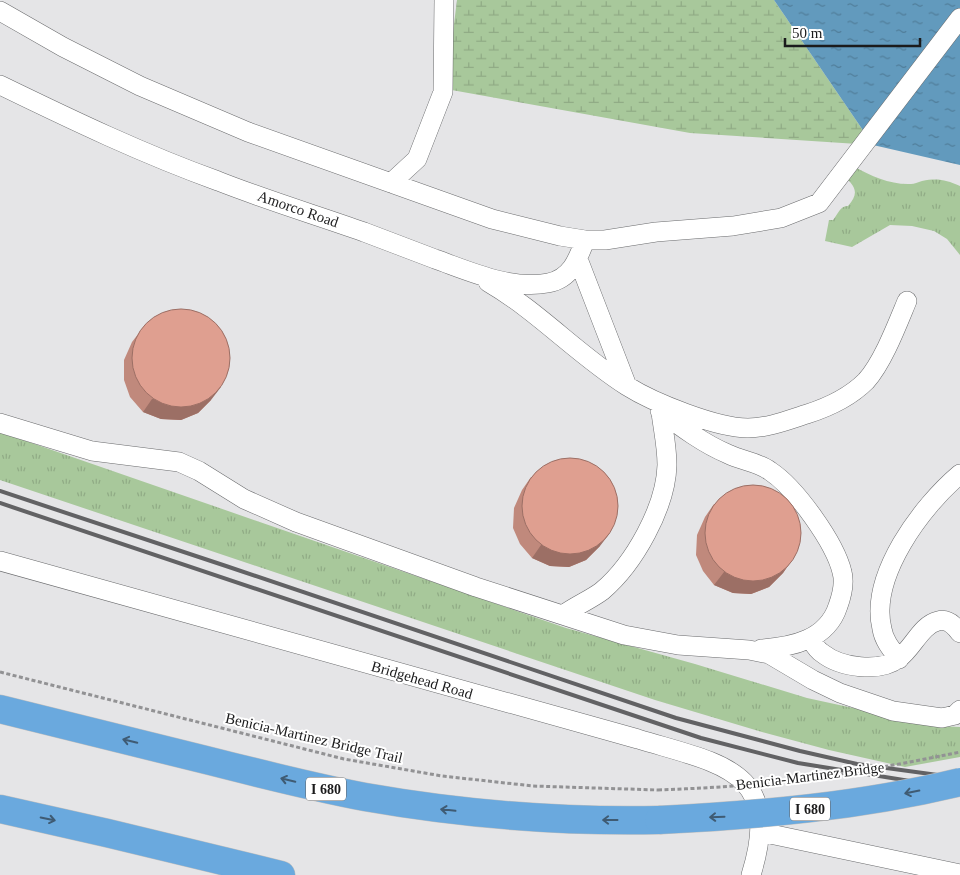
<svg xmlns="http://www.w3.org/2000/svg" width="960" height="875" font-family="'Times New Roman',serif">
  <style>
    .grass { fill: url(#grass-tufts) }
    .wetland { fill: url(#wetland-marsh) }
    .water { fill: url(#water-ripples) }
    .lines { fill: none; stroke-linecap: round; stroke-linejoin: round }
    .minor-casing { stroke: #6a6b6d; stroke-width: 20 }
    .highway-casing { stroke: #bfbfbf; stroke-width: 29 }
    .path { stroke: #929294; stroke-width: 3; stroke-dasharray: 4 2.5; stroke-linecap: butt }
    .minor { stroke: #fff; stroke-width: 19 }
    .highway { stroke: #6aa9de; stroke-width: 28 }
    .rail { stroke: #626264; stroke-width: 4 }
    .highway-bridge-casing { stroke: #bfbfbf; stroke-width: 29; stroke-linecap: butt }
    .path-bridge { stroke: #929294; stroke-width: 3; stroke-dasharray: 4 2.5; stroke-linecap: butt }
    .highway-bridge { stroke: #6aa9de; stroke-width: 28 }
    .wall { fill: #c0897c }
    .shaded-wall { fill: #9c6f65 }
    .building { fill: #df9f90; stroke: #9c6f65 }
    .oneway { stroke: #3f5b73 }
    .labels { text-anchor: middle; stroke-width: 4; stroke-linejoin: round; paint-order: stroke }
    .shield { fill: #fff; stroke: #5f5f60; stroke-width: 1 }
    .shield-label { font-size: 14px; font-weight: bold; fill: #1b1b1c }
    .street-label { font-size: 15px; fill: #1b1b1c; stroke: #fff }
  </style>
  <defs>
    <pattern id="grass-tufts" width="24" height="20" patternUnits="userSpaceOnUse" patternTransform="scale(1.25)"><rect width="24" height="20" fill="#a8c89b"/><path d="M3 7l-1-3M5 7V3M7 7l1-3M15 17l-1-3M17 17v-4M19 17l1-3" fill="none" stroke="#90ab85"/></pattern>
    <pattern id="wetland-marsh" width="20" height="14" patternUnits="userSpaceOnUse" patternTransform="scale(1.25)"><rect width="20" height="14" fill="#a8c89b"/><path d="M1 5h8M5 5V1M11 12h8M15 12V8" fill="none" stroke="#90ab85"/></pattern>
    <pattern id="water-ripples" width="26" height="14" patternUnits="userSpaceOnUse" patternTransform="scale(1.25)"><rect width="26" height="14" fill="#629abd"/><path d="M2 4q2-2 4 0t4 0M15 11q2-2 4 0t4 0" fill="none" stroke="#507d99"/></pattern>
  </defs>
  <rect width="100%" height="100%" fill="#e5e5e7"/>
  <!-- grass -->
  <path class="grass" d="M855,167C871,176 891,185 911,184C914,184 918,182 922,181C938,178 946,180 960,186V255L947,239L934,231L912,226L890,225L852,247L825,241L829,220H833C838,214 840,206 848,206C858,195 857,188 846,178Z
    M0,432L566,628L695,664L807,698L936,726L960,727V757L905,767L829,750L762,732L655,700L0,480Z"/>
  <!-- wetland -->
  <path class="wetland" d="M457,0H774L873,145L690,133L446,89Z"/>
  <!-- water -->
  <path class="water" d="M774,0H960V165L873,145Z"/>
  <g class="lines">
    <!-- minor casing -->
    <g class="minor-casing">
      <path id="minor" d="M0,11L63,47L140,86L248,132L492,219L560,236L585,240H605L656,232L733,226L781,218L819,203L960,18
        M0,85C72,120 143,154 218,181C266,200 316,215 364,232C388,241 411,250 435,259C469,271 510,290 548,283C571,279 578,259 585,240
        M391,183L417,159L443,92L444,0
        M578,259L627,386
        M488,282C538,311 578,355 627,386C654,403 717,428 748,428C768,428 788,420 807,414C829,407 849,398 866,381C883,362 897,325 907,301
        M660,411C681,427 704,444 728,454C742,461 758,462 770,471C796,488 835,543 842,572C845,583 842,595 838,606C827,640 792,647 761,649
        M0,423L92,451L179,462L199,471L244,499L296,522L476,587L624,635L678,645L749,650L769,654L813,680L840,693L893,711L942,718L955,715L960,710
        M0,561L638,739C720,764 784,769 751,875
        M563,615C575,606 590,600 602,591C634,564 666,507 667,465C667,444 662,425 660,404
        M810,638C813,643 817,650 822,653C841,668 880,673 899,658C913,648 921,625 938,621C948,618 955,626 960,633
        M899,659C892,650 884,641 882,629C869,576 922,506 960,474
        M761,832L960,874"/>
    </g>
    <!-- highway casing -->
    <g class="highway-casing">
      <path id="highway" d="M0,709C70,726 140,743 210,761C261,774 312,787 365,797C462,814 560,822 659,820
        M0,809L107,833L281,875"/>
    </g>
    <!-- path -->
    <path class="path" d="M0,672L344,759L442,776L533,786L658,790"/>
    <!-- minor -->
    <use href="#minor" class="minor"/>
    <!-- highway -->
    <use href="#highway" class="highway"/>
    <!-- rail -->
    <path class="rail" d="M0,491L226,566L676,718L800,751L857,764L960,778
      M0,503L701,738L798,763L960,789"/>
    <!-- highway-bridge casing -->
    <g class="highway-bridge-casing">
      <path id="highway-bridge" d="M659,820C760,815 861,806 960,782"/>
    </g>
    <!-- path-bridge -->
    <path class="path-bridge" d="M658,790C710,788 762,785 814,778C863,771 912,762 960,752"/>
    <!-- highway-bridge -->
    <use href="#highway-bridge" class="highway-bridge"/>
  </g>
  <!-- wall -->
  <path class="wall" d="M142,329L211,400L198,413L181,420L161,419L143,412L130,397L124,380V360L132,342Z
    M531,477L600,546L586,560L569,567L550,566L532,558L520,544L513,528L514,508L522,490Z
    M714,504L792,560L783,573L769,587L751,594L733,593L714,585L703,571L696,555L697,535L705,517Z"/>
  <!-- shaded-wall -->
  <path class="shaded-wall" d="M221,387L211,400L198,413L181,420L161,419L143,412L152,399Z
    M610,533L600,546L586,560L569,567L550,566L532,558L541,545Z
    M792,560L783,573L769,587L751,594L733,593L714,585L724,572Z"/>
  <!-- building -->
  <path class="building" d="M132 358a49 49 0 1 1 98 0a49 49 0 1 1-98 0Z
    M522 506a48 48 0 1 1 96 0a48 48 0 1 1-96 0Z
    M705 533a48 48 0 1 1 96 0a48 48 0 1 1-96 0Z"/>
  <!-- one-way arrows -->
  <defs><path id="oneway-shaft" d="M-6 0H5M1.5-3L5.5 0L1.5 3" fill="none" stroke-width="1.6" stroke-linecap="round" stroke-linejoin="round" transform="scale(1.25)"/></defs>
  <g class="oneway">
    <use href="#oneway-shaft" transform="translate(130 741) rotate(-166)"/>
    <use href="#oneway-shaft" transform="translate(288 780) rotate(-167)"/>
    <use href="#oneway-shaft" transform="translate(912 792) rotate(169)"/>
    <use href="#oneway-shaft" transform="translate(448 810) rotate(-174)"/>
    <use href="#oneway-shaft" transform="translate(717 817) rotate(178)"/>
    <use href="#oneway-shaft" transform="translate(48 819) rotate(12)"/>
    <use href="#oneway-shaft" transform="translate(610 820) rotate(-180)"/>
  </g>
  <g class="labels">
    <!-- shield labels -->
    <g class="shield">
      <rect x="306" y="777.5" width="40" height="23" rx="4"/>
      <rect x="790" y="797.5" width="40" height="23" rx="4"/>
    </g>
    <g class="shield-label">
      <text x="326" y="794">I 680</text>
      <text x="810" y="814">I 680</text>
    </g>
    <!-- street labels -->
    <g class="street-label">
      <text transform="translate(298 209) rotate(19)" y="5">Amorco Road</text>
      <text transform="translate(422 680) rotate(16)" y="5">Bridgehead Road</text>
      <text transform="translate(314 738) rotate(13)" y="5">Benicia-Martinez Bridge Trail</text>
      <text transform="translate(810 776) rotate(-7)" y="5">Benicia-Martinez Bridge</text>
    </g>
  </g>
  <!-- scale -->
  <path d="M785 38v8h135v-8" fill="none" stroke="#1b1b1c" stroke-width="2.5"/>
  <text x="792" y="38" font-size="15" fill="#1b1b1c" stroke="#ffffff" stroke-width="4" paint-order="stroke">50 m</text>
</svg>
